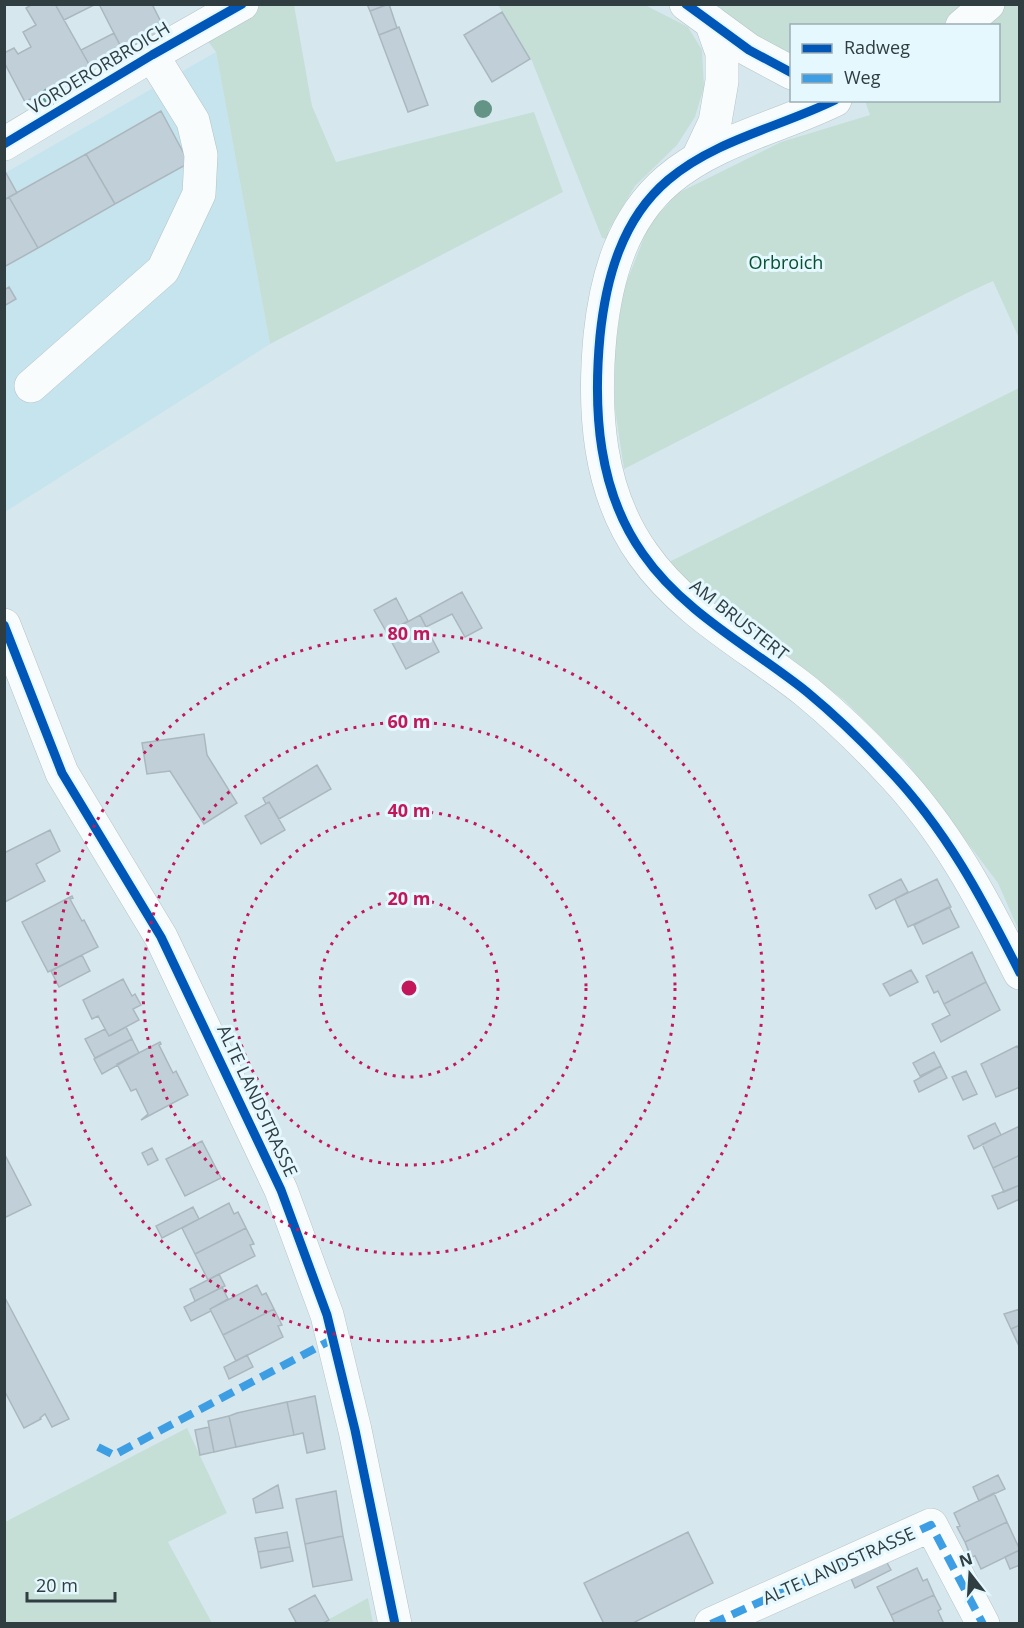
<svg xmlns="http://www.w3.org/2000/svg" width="1024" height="1628" font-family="'Open Sans',sans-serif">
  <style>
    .built { fill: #c5e4ed }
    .green { fill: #c5dfd7 }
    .building { fill: #c1cfd8; stroke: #abb7be; stroke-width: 1.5 }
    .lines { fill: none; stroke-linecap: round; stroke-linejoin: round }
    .minor-casing { stroke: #b4c3c8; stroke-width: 34 }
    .minor { stroke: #f9fcfc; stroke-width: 33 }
    .quiet { stroke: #3e9ee3; stroke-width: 8; stroke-dasharray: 15 8; stroke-linecap: butt }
    .cycleway-casing { stroke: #e4f8fe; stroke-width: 13 }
    .cycleway { stroke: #0057b8; stroke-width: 9 }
    .tree { fill: #639486 }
    .ring { fill: none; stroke: #c2185b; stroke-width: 3; stroke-dasharray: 3 6 }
    .labels { text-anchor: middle; stroke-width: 6; stroke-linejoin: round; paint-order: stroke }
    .street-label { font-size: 18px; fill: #303d41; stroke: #e4f8fe }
    .park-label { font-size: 18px; fill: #055031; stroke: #e4f8fe }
    .centre { fill: #c2185b; stroke: #e4f8fe; stroke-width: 3 }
    .ring-label { font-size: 18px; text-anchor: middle; font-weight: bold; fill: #c2185b; stroke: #e4f8fe; stroke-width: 6; stroke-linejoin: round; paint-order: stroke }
  </style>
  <rect width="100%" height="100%" fill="#d6e8ee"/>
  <!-- built -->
  <path class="built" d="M216,52L270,344L5,512V173Z"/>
  <!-- green -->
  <path class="green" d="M257,5H294L312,106L336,162L534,112L563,192L270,344L216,52L204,36Z
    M498,5H645L688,27L702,50L704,87L695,117L677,145L635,186L609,229L607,239L602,238L532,61Z
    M705,5H1019V338L993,281L967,293L624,469L615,409V350L623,291L649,225L678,193L781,142L870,115L865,101L998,100V26H792L791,60Z
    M1019,388V931L998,883L907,763L844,700L693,586L667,563Z
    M187,1428L227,1513L168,1542L212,1623H5V1522Z
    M368,1598L373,1623H322Z"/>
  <!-- building -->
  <path class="building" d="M33,4H55L91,68L25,102L4,62V53L14,48L18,54L31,47L23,32L36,25L26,8Z
    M55,4H96L64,20Z
    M99,4H152L165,30L123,51Z
    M367,4H386V5L370,11Z
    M389,4L397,28L379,35L370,11Z
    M502,12L530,59L492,82L464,35Z
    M399,27L428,105L408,112L379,35Z
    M114,33L123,51L91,68L81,50Z
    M161,111L189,163L115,204L86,154Z
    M86,154L115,204L38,248L9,197Z
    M6,173L17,193L4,200V174Z
    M9,197L38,248L4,267V200Z
    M9,287L16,299L4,306V290Z
    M462,592L482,628L465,637L452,614L426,627L420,615Z
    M396,598L408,621L387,633L374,610Z
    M420,615L439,652L406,669L387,633Z
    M204,734L207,755L237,803L204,824L170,771L147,774L142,743Z
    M317,765L331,789L279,819L269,802L266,804L263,798Z
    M269,802L285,830L261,844L245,816Z
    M50,830L60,851L36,864L45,881L5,902L4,853Z
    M901,879L908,892L876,909L869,895Z
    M937,879L951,907L908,927L895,899Z
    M72,896L73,898L70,899L82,921L84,920L98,947L48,972L22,922Z
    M949,907L959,927L923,944L914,925Z
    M972,952L986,982L944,1004L938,991L934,993L926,976Z
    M82,955L90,971L59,987L51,971Z
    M911,970L918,982L890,996L883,984Z
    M123,979L132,996L135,994L141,1005L133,1009L139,1020L109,1036L98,1016L92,1019L83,1000Z
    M986,982L1000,1010L941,1042L932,1024L950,1015L944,1004Z
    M126,1027L132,1039L95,1058L85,1039L105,1029L109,1036Z
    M132,1039L139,1053L102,1074L94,1059Z
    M160,1042L161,1044L159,1045L173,1073L176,1071L188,1095L141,1120L148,1114L136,1089L131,1091L117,1064Z
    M1017,1046L1020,1051V1087L996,1097L981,1064Z
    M934,1052L941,1066L920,1076L913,1063Z
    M941,1066L947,1078L919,1092L914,1081Z
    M966,1071L977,1094L963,1100L952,1077Z
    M995,1123L1001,1135L974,1149L968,1136Z
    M1020,1126V1155L993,1168L982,1144Z
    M202,1141L221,1178L185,1196L166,1159Z
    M152,1148L158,1160L148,1165L142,1153Z
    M4,1153L31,1205L4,1218Z
    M1020,1155V1185L1004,1192L993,1168Z
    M1020,1185V1199L998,1209L992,1196Z
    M229,1203L234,1214L238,1212L246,1228L195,1254L182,1228Z
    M193,1207L199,1219L162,1238L156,1226Z
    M246,1228L254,1244L250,1245L255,1256L208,1280L195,1254Z
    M219,1274L225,1286L195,1301L190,1289Z
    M257,1285L262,1295L266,1293L274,1309L223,1335L210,1309Z
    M222,1287L228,1299L210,1309L211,1311L191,1321L184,1307Z
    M4,1296L69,1419L52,1427L45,1414L40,1418L41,1419L24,1428L4,1390Z
    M274,1309L282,1325L278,1326L283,1337L236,1361L223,1335Z
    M1020,1309V1325L1011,1329L1004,1314Z
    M1020,1325V1346H1019L1011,1329Z
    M247,1355L253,1367L229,1379L224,1367Z
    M315,1396L325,1449L307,1453L303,1433L294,1435L287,1402Z
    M287,1402L294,1435L236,1447L229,1416L237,1413Z
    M229,1416L236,1447L214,1452L208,1421Z
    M209,1427L214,1452L200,1455L195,1430Z
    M998,1475L1005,1489L979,1501L973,1487Z
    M278,1485L283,1508L256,1513L253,1499Z
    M336,1491L343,1536L305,1544L296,1499Z
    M994,1493L1007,1522L965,1542L957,1527L960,1526L954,1513Z
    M1007,1522L1020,1550L981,1569L975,1556L971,1557L965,1542Z
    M287,1532L290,1547L258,1552L255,1538Z
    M688,1532L713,1583L631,1624H604L584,1583Z
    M343,1536L352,1580L313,1587L305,1544Z
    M290,1547L293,1561L261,1568L258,1552Z
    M1020,1550V1565L1010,1569L1005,1557Z
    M885,1559L891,1570L855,1588L850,1576Z
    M917,1568L923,1581L927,1579L934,1595L891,1615L877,1587Z
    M315,1595L329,1620L322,1624H297L289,1609Z
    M934,1595L941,1609L938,1611L944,1624H895L891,1615Z"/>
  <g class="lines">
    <!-- minor casing -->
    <g class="minor-casing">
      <path id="minor" d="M686,4L749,50L792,73
        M962,26L988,4
        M835,100C780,127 715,140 668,180C622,219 606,278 600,336C593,411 598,491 643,554C684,613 752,648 807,692C836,716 862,741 887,768C946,829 982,898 1020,973
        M4,144L152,55L242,4
        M698,158L715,122L722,81V53L711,22
        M31,386L163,270L199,194L201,155L193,121L152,55
        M4,625L62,773L161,937L281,1190L327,1315L355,1430L395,1624
        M711,1624L931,1525L983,1624"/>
    </g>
    <!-- minor -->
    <use href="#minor" class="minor"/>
    <!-- quiet -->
    <path class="quiet" d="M98,1447L114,1455L333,1339
      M711,1624L931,1525L983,1624"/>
    <!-- cycleway casing -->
    <g class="cycleway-casing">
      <path id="cycleway" d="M686,4L749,50L792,73
        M835,100C780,127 715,140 668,180C622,219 606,278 600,336C593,411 598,491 643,554C684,613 752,648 807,692C836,716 862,741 887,768C946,829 982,898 1020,973
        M4,144L152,55L242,4
        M4,625L62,773L161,937L281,1190L327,1315L355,1430L395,1624"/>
    </g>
    <!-- cycleway -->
    <use href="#cycleway" class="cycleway"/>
  </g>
  <!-- trees -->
  <g class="tree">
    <circle cx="49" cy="97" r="9"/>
    <circle cx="483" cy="109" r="9"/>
  </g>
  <!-- distance rings -->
  <g class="ring">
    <circle cx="409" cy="988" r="89"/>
    <circle cx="409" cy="988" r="177"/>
    <circle cx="409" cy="988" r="266"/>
    <circle cx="409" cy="988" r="354"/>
  </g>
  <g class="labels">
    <!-- street labels -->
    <g class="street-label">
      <text transform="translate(99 68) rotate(-31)" y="6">VORDERORBROICH</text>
      <text transform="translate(739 620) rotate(38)" y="6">AM BRUSTERT</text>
      <text transform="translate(257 1101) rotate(65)" y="6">ALTE LANDSTRASSE</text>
      <text transform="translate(839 1566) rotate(-24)" y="6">ALTE LANDSTRASSE</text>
    </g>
    <!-- park labels -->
    <g class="park-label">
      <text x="786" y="269">Orbroich</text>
    </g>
  </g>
  <circle cx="409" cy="988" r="9" class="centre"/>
  <g class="ring-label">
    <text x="409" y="640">80 m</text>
    <text x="409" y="728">60 m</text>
    <text x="409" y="817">40 m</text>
    <text x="409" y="905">20 m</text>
  </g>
  <!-- border -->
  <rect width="1024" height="1628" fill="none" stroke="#303d41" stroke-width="12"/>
  <!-- legend -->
  <rect x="790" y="24" width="210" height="78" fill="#e4f8fe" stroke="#9cadb2" stroke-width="1.5"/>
  <rect x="802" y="44" width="30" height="9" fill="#0057b8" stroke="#9cadb2" stroke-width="1.5"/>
  <text x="844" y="54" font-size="18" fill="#303d41">Radweg</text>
  <rect x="802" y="74" width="30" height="9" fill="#3e9ee3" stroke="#9cadb2" stroke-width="1.5"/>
  <text x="844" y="84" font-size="18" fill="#303d41">Weg</text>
  <!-- north arrow -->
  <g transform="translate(970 1574) rotate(343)" stroke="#e4f8fe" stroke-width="4.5" paint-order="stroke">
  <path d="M0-4.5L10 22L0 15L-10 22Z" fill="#303d41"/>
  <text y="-9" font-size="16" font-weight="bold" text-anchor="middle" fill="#303d41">N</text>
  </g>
  <!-- scale -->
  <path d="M27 1592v9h88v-9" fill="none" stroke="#303d41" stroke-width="3"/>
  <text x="36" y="1592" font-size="18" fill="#303d41" stroke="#e4f8fe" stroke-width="4.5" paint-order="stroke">20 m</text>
</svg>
